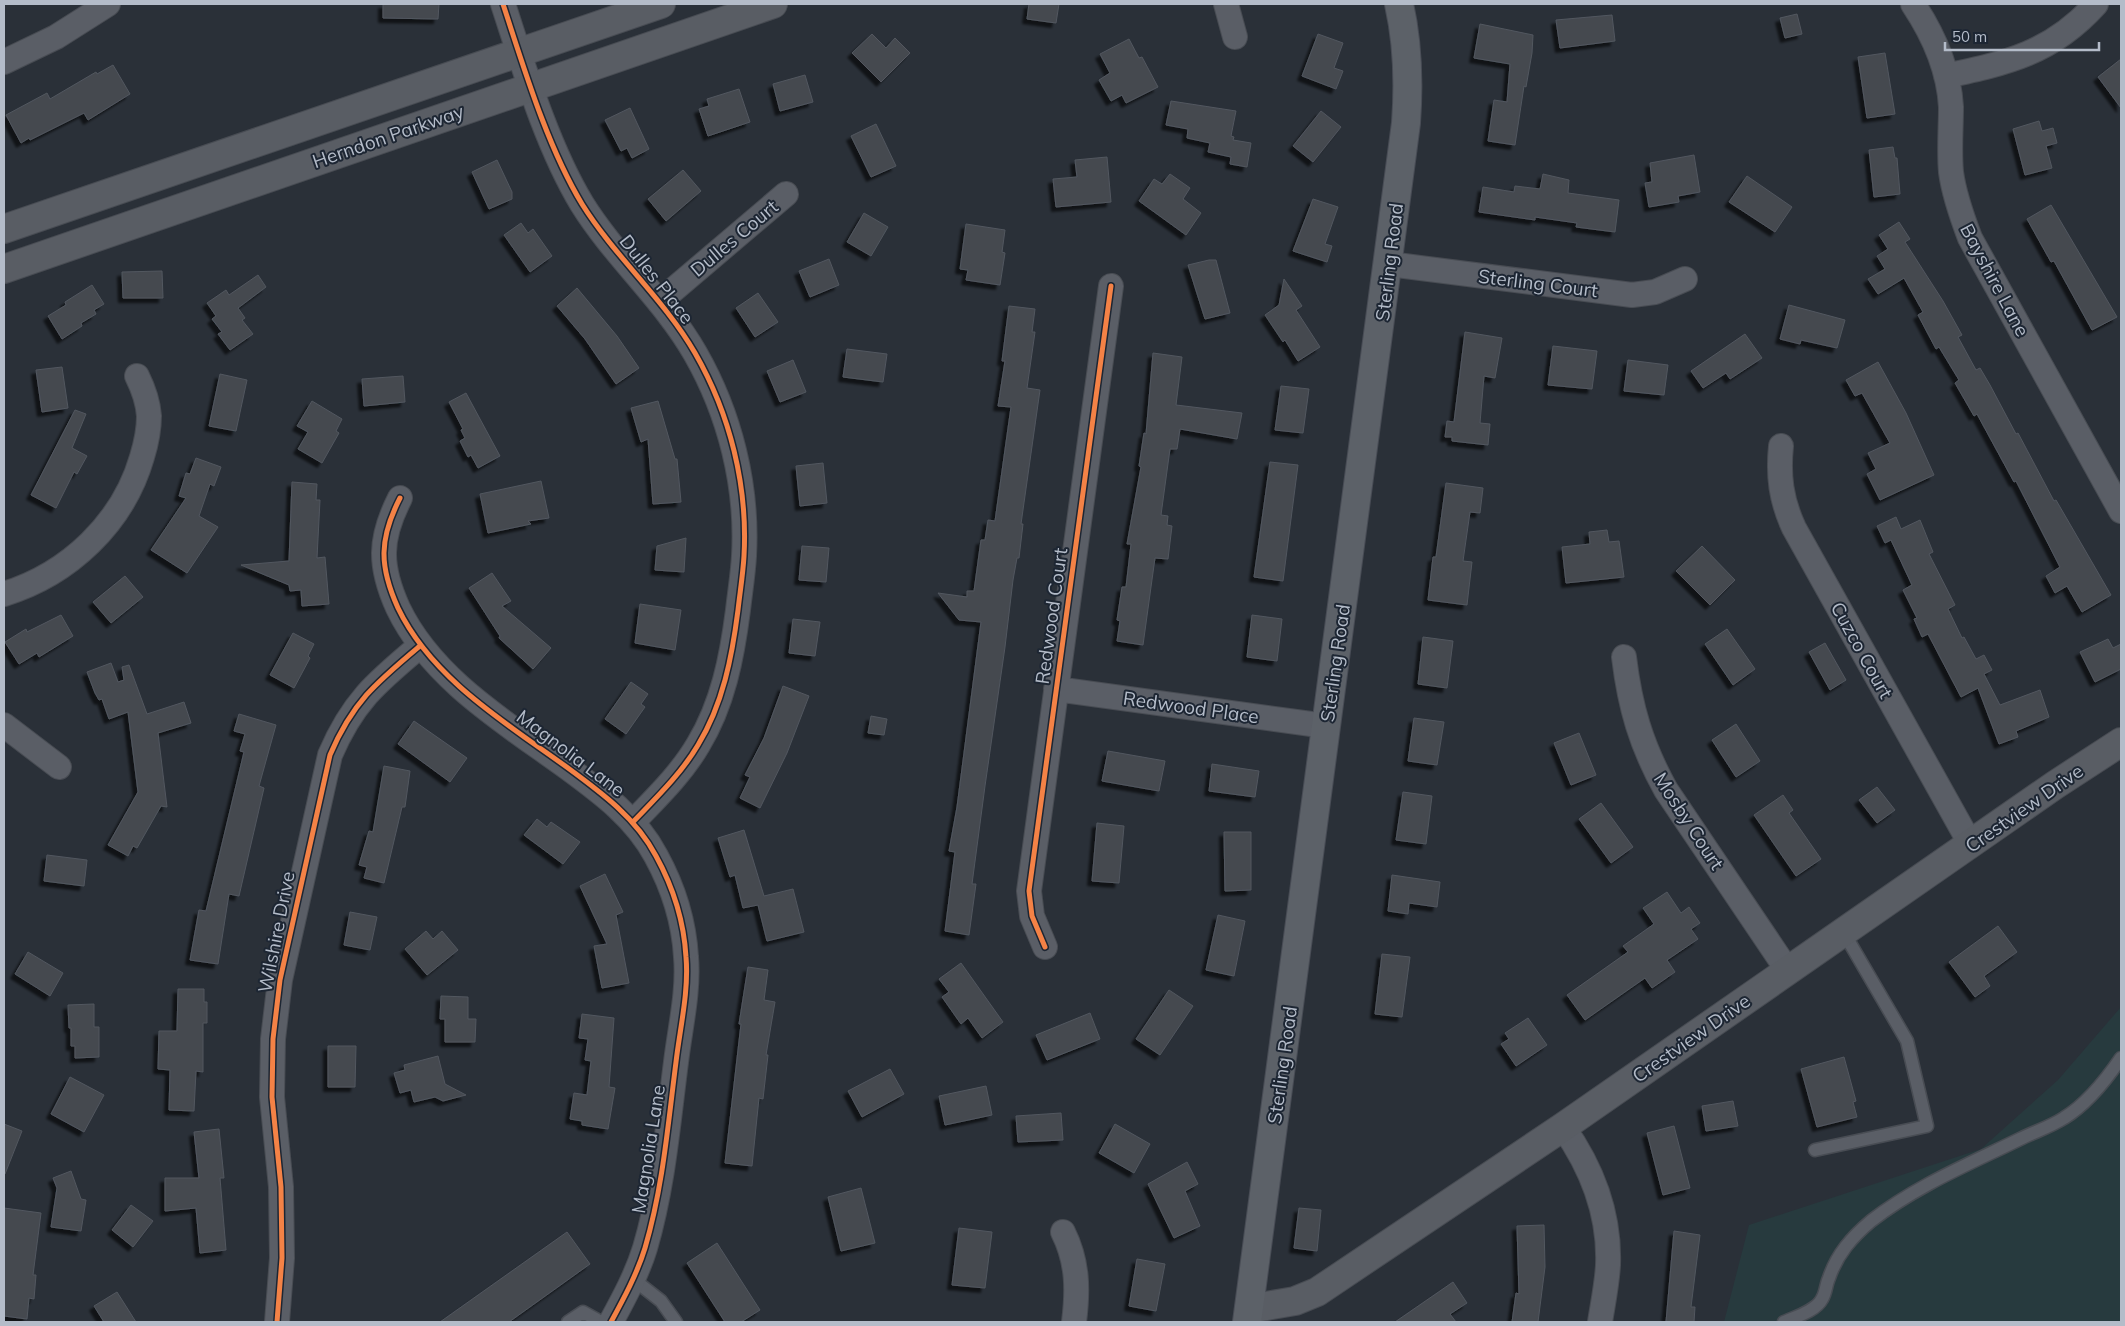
<svg xmlns="http://www.w3.org/2000/svg" width="2125" height="1326" font-family="Mulish,sans-serif">
  <style>
    .green { fill: #273a3e }
    .building { fill: #444950; stroke: #52575f; filter: url(#shadow) }
    .lines { fill: none; stroke-linecap: round; stroke-linejoin: round }
    .service-casing { stroke: #484c53; stroke-width: 15 }
    .minor-casing { stroke: #484c53; stroke-width: 26 }
    .secondary-casing { stroke: #484c53; stroke-width: 30 }
    .primary-casing { stroke: #484c55; stroke-width: 30 }
    .service { stroke: #5a5e66; stroke-width: 12 }
    .minor { stroke: #5a5e66; stroke-width: 24 }
    .secondary { stroke: #595d64; stroke-width: 28 }
    .primary { stroke: #5c6168; stroke-width: 28 }
    .cycleway-casing { stroke: #1d2633; stroke-width: 8 }
    .cycleway { stroke: #f48246; stroke-width: 5 }
    .labels { text-anchor: middle; stroke-width: 4; stroke-linejoin: round; paint-order: stroke }
    .street-label { font-size: 19px; fill: #b4bcc9; stroke: #1d2633 }
  </style>
  <defs>
    <filter id="shadow"><feDropShadow dx="-4.5" dy="4.5" stdDeviation="1" flood-color="#0009"/></filter>
  </defs>
  <rect width="100%" height="100%" fill="#2a3038"/>
  <!-- green -->
  <path class="green" d="M2121,1007V1322H1724L1749,1225L1981,1149L2058,1080Z"/>
  <!-- building -->
  <path class="building" d="M383,4H439L438,19L383,18Z
    M1029,4H1059L1056,23L1027,19Z
    M1797,14L1802,34L1785,38L1780,18Z
    M1612,15L1615,41L1560,48L1556,20Z
    M1480,24L1533,35L1532,53L1526,87L1524,86L1515,145L1488,141L1494,100L1507,102L1510,64L1474,58Z
    M872,34L886,48L895,38L910,53L881,82L852,53Z
    M1318,34L1343,43L1334,68L1343,71L1336,89L1302,76Z
    M1129,39L1139,58L1142,57L1158,87L1126,103L1122,95L1111,101L1099,80L1110,73L1100,54Z
    M1885,53L1895,114L1867,118L1858,57Z
    M2121,59V108L2098,77Z
    M113,65L130,94L88,120L84,113L30,140L29,138L21,143L6,115L47,93L50,99L96,72L97,74Z
    M805,75L813,102L780,111L773,84Z
    M739,89L750,122L708,136L699,109L709,106L707,99Z
    M1171,101L1236,111L1231,136L1234,137L1233,140L1251,143L1247,167L1230,164L1231,157L1208,152L1210,143L1187,138L1188,129L1166,125Z
    M630,108L649,149L632,158L627,148L621,151L605,120Z
    M1321,111L1341,127L1313,162L1293,146Z
    M2039,121L2042,131L2053,128L2057,143L2046,146L2052,168L2025,175L2013,129Z
    M876,124L896,166L871,177L851,136Z
    M1893,147L1895,158H1897L1900,194L1874,197L1869,150Z
    M1694,155L1700,192L1678,196L1679,202L1649,207L1645,183L1652,182L1650,163Z
    M1107,157L1111,202L1056,207L1053,179L1077,177L1075,160Z
    M497,160L512,192V199L489,209L472,172Z
    M683,170L701,191L666,221L648,199Z
    M1170,174L1190,188L1183,199L1201,213L1186,235L1139,201L1154,179L1162,184Z
    M1543,174L1569,180L1568,193L1619,200L1615,232L1576,227L1577,223L1535,217V220L1479,212L1483,187L1514,192L1515,186L1540,189Z
    M1747,176L1792,207L1775,232L1729,202Z
    M1313,199L1338,207L1325,244L1332,246L1327,262L1293,251Z
    M2051,205L2117,317L2092,330L2054,261L2051,262L2027,219Z
    M864,213L888,227L871,256L847,242Z
    M1899,222L1910,239L1905,242L1943,301L1962,335L1958,337L1976,370L1980,368L1990,385L2016,434L2018,433L2054,501L2056,500L2111,595L2082,612L2067,586L2055,593L2046,576L2060,567L2016,481L2014,482L1977,414L1974,416L1955,383L1959,380L1939,347L1936,349L1918,315L1923,312L1904,278L1878,294L1868,279L1885,269L1877,256L1888,249L1879,235Z
    M521,223L528,233L533,229L552,256L530,272L504,235Z
    M966,224L1005,230L1002,252L1005,253L1000,285L966,280L968,270L960,269Z
    M829,259L839,285L810,297L799,271Z
    M1209,260H1216L1230,313L1205,319L1188,265Z
    M162,271L163,298H123L122,272Z
    M258,275L266,287L238,308L245,318L242,320L253,334L230,350L218,334L222,332L212,319L216,316L207,303L226,290L229,295Z
    M1284,279L1302,306L1296,310L1320,347L1298,361L1285,340L1283,342L1265,315L1279,305Z
    M92,285L104,304L94,310L96,314L81,323L82,326L62,339L48,316L66,305L65,302Z
    M577,288L617,336L639,368L616,384L585,339L557,306Z
    M758,293L778,322L755,337L736,308Z
    M1789,305L1845,320L1837,348L1801,340L1800,344L1780,339Z
    M1009,306L1035,309L1032,332H1035L1027,388L1040,390L1021,524H1023L1019,558H1017L1013,580L1005,647L985,786L972,884H976L969,935L945,931L955,852L949,851L957,807L981,622L959,620L938,593L967,597V591H974L981,540H985L988,520L995,521L1011,407L998,406L1005,361H1002Z
    M1465,332L1502,338L1495,378L1484,376L1480,423L1490,424L1488,445L1452,441V437H1445L1447,421L1454,422Z
    M1745,334L1762,358L1730,379L1726,373L1703,388L1691,371Z
    M1553,346L1597,351L1592,389L1548,385Z
    M847,349L887,354L883,382L843,377Z
    M1153,353L1182,357L1176,405L1242,413L1237,439L1180,429L1177,449H1170L1161,515L1168,516L1167,525L1172,526L1168,559L1155,558L1143,645L1117,641L1120,621L1117,620L1122,587H1126L1131,544H1127L1141,467L1139,466L1144,433L1146,434Z
    M793,360L806,392L780,402L767,371Z
    M1628,360L1668,365L1664,395L1624,391Z
    M1878,362L1906,413L1934,475L1880,500L1867,474L1876,469L1868,453L1890,443L1862,393L1855,396L1846,380Z
    M62,367L68,408L42,412L36,370Z
    M220,374L247,380L236,431L209,426Z
    M403,376L405,402L364,406L362,379Z
    M1281,386L1309,389L1303,433L1275,430Z
    M466,393L500,456L478,468L471,455L468,457L460,441L465,438L461,430L463,429L449,402Z
    M312,401L342,419L336,431L339,433L322,463L298,449L308,432L297,426Z
    M658,401L675,459H677L681,502L653,504L648,439L641,442L631,408Z
    M75,410L86,414L72,448L87,456L77,474L74,472L56,508L31,495Z
    M196,458L221,467L214,486L210,484L199,516L218,527L187,573L151,550L186,498L179,496L186,473L190,474Z
    M1270,462L1298,465L1283,581L1254,577Z
    M823,463L827,503L800,506L796,466Z
    M541,481L549,518L528,521L531,524L488,533L480,494Z
    M292,482L317,484L316,500H320L317,558L325,557L329,604L302,606L301,590L290,591L289,585L241,565L289,561Z
    M1446,483L1483,488L1480,513L1470,512L1463,561L1472,562L1467,605L1428,600L1433,557H1436Z
    M1896,517L1901,529L1920,520L1933,552L1929,554L1955,605L1948,609L1962,638L1964,637L1976,659L1984,655L1992,670L1984,674L2000,705L2040,690L2049,717L2016,731L2018,737L1999,744L1978,688L1961,697L1928,634L1922,637L1914,619L1917,618L1903,590L1912,585L1891,540L1885,543L1877,526Z
    M1607,530L1609,542L1619,541L1624,577L1566,583L1562,547L1590,544L1589,532Z
    M686,538L684,572L655,570L657,546Z
    M802,546L829,548L826,582L799,580Z
    M1702,546L1735,580L1710,605L1676,571Z
    M492,573L511,601L502,606L551,648L533,669L499,638L500,636L469,588Z
    M125,576L143,597L111,623L93,602Z
    M640,604L681,610L675,650L635,643Z
    M61,615L73,636L39,657L37,653L19,664L5,642L26,629L27,632Z
    M1252,615L1282,619L1277,661L1247,657Z
    M793,619L820,622L815,656L789,653Z
    M1727,629L1755,669L1733,685L1705,644Z
    M293,633L314,644L308,656L310,658L294,688L270,675Z
    M1423,637L1453,641L1447,688L1418,684Z
    M2108,639L2113,648L2121,644V669L2095,682L2080,652Z
    M1825,643L1846,680L1830,690L1809,652Z
    M111,663L118,682L124,680L122,667L129,665L147,714L184,702L191,723L158,733L167,807L161,806L137,848L133,846L128,856L108,845L138,792L128,712L109,719L102,699L99,700L95,693L87,672Z
    M631,682L648,694L641,704L645,707L626,734L605,719Z
    M783,686L809,696L787,753L760,808L740,798L750,777L745,775L764,738Z
    M239,714L276,725L259,786L264,788L239,896L229,894L218,964L190,960L199,910L206,911L244,752L240,751L245,734L234,731Z
    M871,716L887,719L884,735L868,733Z
    M1414,718L1444,722L1437,765L1408,761Z
    M414,721L467,758L450,782L398,744Z
    M1736,724L1760,761L1736,777L1712,740Z
    M1579,733L1596,775L1571,785L1554,743Z
    M1108,751L1165,761L1159,791L1102,781Z
    M1212,764L1259,771L1255,797L1209,791Z
    M384,766L410,771L405,807H402L384,883L364,878L367,867L359,865L369,831L373,832Z
    M1877,787L1895,810L1877,823L1859,800Z
    M1403,792L1432,796L1426,844L1396,840Z
    M1783,795L1793,810L1789,813L1821,859L1796,876L1754,815Z
    M1601,803L1633,847L1611,863L1579,819Z
    M537,819L547,827L551,822L580,842L563,864L524,835Z
    M1097,823L1124,826L1119,883L1092,881Z
    M744,830L764,896L793,889L804,932L767,941L758,905L743,908L735,875L730,877L718,838Z
    M1224,832H1251V890L1225,891Z
    M47,855L87,860L84,886L44,881Z
    M605,874L623,912L616,915L629,983L602,988L594,946L607,944L580,886Z
    M1392,875L1440,882L1437,907L1409,903L1408,914L1388,911Z
    M1667,892L1681,913L1689,907L1700,923L1691,929L1698,939L1667,960L1675,972L1652,988L1645,978L1585,1020L1567,995L1628,952L1623,946L1654,924L1643,908Z
    M350,912L377,917L370,950L344,945Z
    M1218,915L1245,921L1234,976L1206,970Z
    M1998,926L2017,952L1984,976L1990,986L1975,997L1949,962Z
    M426,931L433,939L442,931L458,950L427,975L405,949Z
    M28,952L63,973L50,996L15,974Z
    M1382,954L1410,957L1402,1017L1375,1014Z
    M961,963L1003,1022L982,1038L968,1018L961,1024L942,997L949,992L939,979Z
    M748,967L768,970L764,1000L775,1002L766,1055H768L763,1099L759,1098L752,1166L725,1163L741,1024H739Z
    M178,989H204V1002H207V1023H203V1072L196,1071L194,1111L169,1110L170,1070L158,1069L159,1031H177Z
    M1169,990L1193,1006L1160,1055L1136,1039Z
    M441,996L468,997V1019H476L475,1042H445V1019H440Z
    M94,1004V1027H99V1057L75,1058V1046H71V1028H69L68,1005Z
    M1090,1013L1100,1039L1047,1060L1036,1035Z
    M582,1014L614,1018L609,1087L615,1088L608,1129L582,1125V1121L570,1119L574,1093L587,1095L591,1061L585,1060L588,1039L579,1038Z
    M1528,1018L1547,1045L1516,1066L1501,1044L1509,1039L1505,1033Z
    M328,1046H356L355,1087H328Z
    M438,1056L445,1084L466,1095L443,1101L435,1097L414,1102L411,1090L400,1093L394,1073L405,1070L404,1065Z
    M1844,1057L1856,1101L1853,1102L1857,1117L1817,1127L1801,1069Z
    M890,1069L904,1094L862,1117L848,1091Z
    M70,1077L104,1095L84,1132L51,1114Z
    M986,1086L992,1115L945,1125L939,1096Z
    M1733,1101L1738,1126L1706,1131L1702,1106Z
    M1061,1113L1063,1140L1018,1142L1016,1116Z
    M4,1124L22,1131L5,1174H4Z
    M1115,1124L1150,1144L1134,1173L1099,1153Z
    M1674,1126L1690,1188L1663,1195L1647,1133Z
    M219,1129L224,1178H220L226,1250L200,1253L196,1208L165,1211V1178H199L194,1132Z
    M1187,1162L1198,1184L1185,1191L1200,1226L1174,1238L1148,1184Z
    M71,1171L81,1199L86,1200L81,1231L51,1227L57,1188L53,1178Z
    M861,1188L875,1243L841,1251L828,1197Z
    M131,1205L153,1221L133,1247L112,1230Z
    M4,1208L41,1213L33,1275H36L34,1299L29,1298L27,1319L4,1316Z
    M1299,1208L1321,1210L1317,1251L1294,1248Z
    M1544,1225L1545,1267L1538,1322H1512L1516,1293L1519,1294L1517,1226Z
    M959,1228L992,1232L985,1288L952,1285Z
    M1674,1231L1700,1235L1691,1307H1695L1694,1322H1666Z
    M567,1232L590,1264L509,1322H440Z
    M717,1243L760,1310L741,1322H725L687,1263Z
    M1137,1259L1165,1264L1156,1311L1129,1306Z
    M1453,1282L1467,1303L1450,1314L1456,1322H1395Z
    M117,1292L136,1322H104L94,1306Z"/>
  <g class="lines">
    <!-- service casing -->
    <g class="service-casing">
      <path id="service" d="M1815,1150L1927,1126L1907,1041L1844,933
        M633,1279L661,1301L676,1322
        M568,1322L583,1312L601,1322
        M1784,1322C1795,1317 1816,1311 1822,1299C1826,1293 1826,1284 1829,1278C1837,1254 1852,1237 1871,1221C1916,1186 1969,1164 2020,1139C2034,1132 2050,1127 2064,1118C2087,1104 2106,1080 2121,1058"/>
    </g>
    <!-- minor casing -->
    <g class="minor-casing">
      <path id="minor" d="M503,4C524,68 547,146 582,204C615,257 664,299 695,353C730,414 748,486 744,556C743,574 740,592 738,610C732,657 723,704 698,745C681,774 656,798 633,822
        M1226,4L1235,37
        M1913,4C1933,34 1949,70 1951,107C1951,128 1949,150 1951,172C1954,195 1962,217 1970,238L2121,511
        M4,62L56,37L108,4
        M1946,76C2007,63 2052,53 2096,4
        M1389,264L1632,295L1655,292L1685,279
        M659,302L786,194
        M1781,446C1778,476 1781,500 1794,528L1971,845
        M400,498C379,539 379,566 398,608C432,679 506,723 568,768C602,793 636,818 656,856C673,887 684,922 686,957C689,991 680,1028 676,1062C668,1124 663,1187 645,1248C637,1274 624,1298 611,1322
        M4,594C69,574 123,523 142,457C146,444 149,430 149,416C148,402 143,388 137,376
        M1624,657C1630,707 1641,745 1666,790L1788,971
        M1056,689L1326,726
        M4,725L59,767
        M1045,947L1032,916L1029,891L1111,286
        M1563,1127C1592,1168 1610,1213 1608,1265C1607,1284 1603,1303 1600,1322
        M1063,1232C1078,1262 1078,1290 1074,1322
        M277,1322L282,1258L281,1187L272,1097L273,1039L280,980L330,755C353,701 377,682 421,645"/>
    </g>
    <!-- secondary casing -->
    <g class="secondary-casing">
      <path id="secondary" d="M4,229L661,4
        M4,269L773,4
        M1249,1309L1295,1301L1317,1292L1563,1127L2055,785L2121,742"/>
    </g>
    <!-- primary casing -->
    <g class="primary-casing">
      <path id="primary" d="M1247,1322L1406,123C1409,82 1408,44 1399,4"/>
    </g>
    <!-- service -->
    <use href="#service" class="service"/>
    <!-- minor -->
    <use href="#minor" class="minor"/>
    <!-- secondary -->
    <use href="#secondary" class="secondary"/>
    <!-- primary -->
    <use href="#primary" class="primary"/>
    <!-- cycleway casing -->
    <g class="cycleway-casing">
      <path id="cycleway" d="M503,4C524,68 547,146 582,204C615,257 664,299 695,353C730,414 748,486 744,556C743,574 740,592 738,610C732,657 723,704 698,745C681,774 656,798 633,822
        M400,498C379,539 379,566 398,608C432,679 506,723 568,768C602,793 636,818 656,856C673,887 684,922 686,957C689,991 680,1028 676,1062C668,1124 663,1187 645,1248C637,1274 624,1298 611,1322
        M1045,947L1032,916L1029,891L1111,286
        M277,1322L282,1258L281,1187L272,1097L273,1039L280,980L330,755C353,701 377,682 421,645"/>
    </g>
    <!-- cycleway -->
    <use href="#cycleway" class="cycleway"/>
  </g>
  <g class="labels">
    <!-- street labels -->
    <g class="street-label">
      <text transform="translate(388 136) rotate(-19)" y="7">Herndon Parkway</text>
      <text transform="translate(734 238) rotate(-40)" y="7">Dulles Court</text>
      <text transform="translate(1389 262) rotate(-83)" y="7">Sterling Road</text>
      <text transform="translate(657 279) rotate(52)" y="7">Dulles Place</text>
      <text transform="translate(1995 280) rotate(62)" y="7">Bayshire Lane</text>
      <text transform="translate(1538 283) rotate(7)" y="7">Sterling Court</text>
      <text transform="translate(1051 616) rotate(-82)" y="7">Redwood Court</text>
      <text transform="translate(1862 650) rotate(61)" y="7">Cuzco Court</text>
      <text transform="translate(1335 663) rotate(-82)" y="7">Sterling Road</text>
      <text transform="translate(1191 707) rotate(8)" y="7">Redwood Place</text>
      <text transform="translate(571 753) rotate(37)" y="7">Magnolia Lane</text>
      <text transform="translate(2024 808) rotate(-35)" y="7">Crestview Drive</text>
      <text transform="translate(1689 821) rotate(57)" y="7">Mosby Court</text>
      <text transform="translate(276 932) rotate(-79)" y="7">Wilshire Drive</text>
      <text transform="translate(1691 1038) rotate(-35)" y="7">Crestview Drive</text>
      <text transform="translate(1282 1065) rotate(-82)" y="7">Sterling Road</text>
      <text transform="translate(648 1149) rotate(-81)" y="7">Magnolia Lane</text>
    </g>
  </g>
  <!-- border -->
  <rect width="2125" height="1326" fill="none" stroke="#b4bcc9" stroke-width="10"/>
  <!-- scale -->
  <path d="M1945 42v8h154v-8" fill="none" stroke="#b4bcc9" stroke-width="2.5"/>
  <text x="1952" y="42" font-size="15" fill="#b4bcc9" stroke="#1d2633" stroke-width="4" paint-order="stroke">50 m</text>
</svg>
